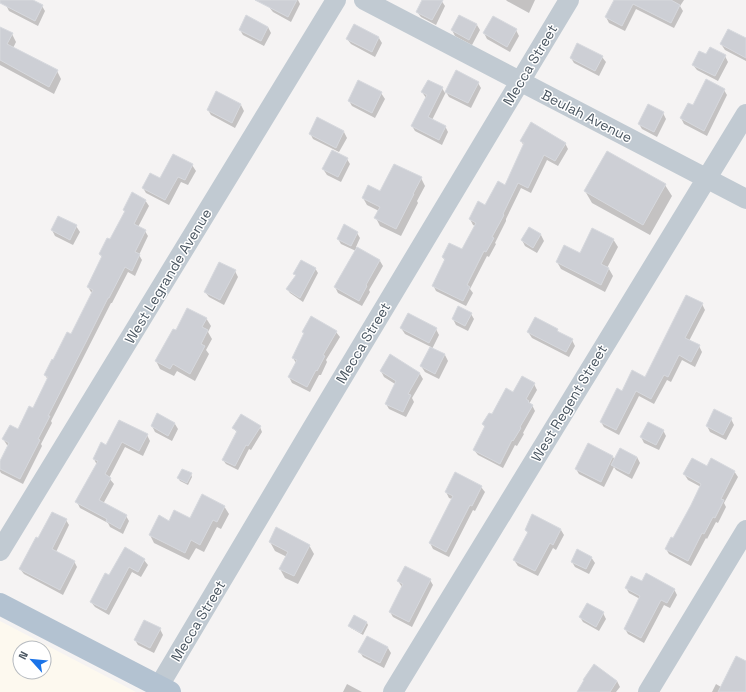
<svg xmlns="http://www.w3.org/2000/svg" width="746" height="692" font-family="'Space Grotesk',sans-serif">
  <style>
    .commercial { fill: #fdf9ef; fill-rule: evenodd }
    .shadow { fill: #0003 }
    .building { fill: #cdcfd5; stroke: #d7d9de }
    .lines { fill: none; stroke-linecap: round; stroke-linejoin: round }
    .minor { stroke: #c1cad2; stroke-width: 20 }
    .major { stroke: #b3c2d1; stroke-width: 22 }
    .labels { text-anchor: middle; stroke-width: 3; stroke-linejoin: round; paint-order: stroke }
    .street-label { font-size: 14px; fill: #4a5661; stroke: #fff }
  </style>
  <rect width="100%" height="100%" fill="#f5f3f3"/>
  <!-- commercial -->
  <path class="commercial" d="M0,621L136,692H0ZM20,648H44V672H20Z"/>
  <!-- shadow -->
  <path class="shadow" d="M9,0H31L42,6L45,11L38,26L9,11L6,5Z
    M273,0H298L300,4L291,22L273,12L269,7Z
    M423,0H441L445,6L436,25L421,17L417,12Z
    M506,0H535L529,13L507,1Z
    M615,0H684L680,6L683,11L674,28L636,9L625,31L609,23L606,17Z
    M460,16L477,25L480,30L472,45L455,36L452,30Z
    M354,25L379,38L382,43L375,57L351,44L347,39Z
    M268,27L271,33L264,46L243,35L240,30Z
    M0,28L12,34L16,42L13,48L57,71L61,79L54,94L0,65Z
    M516,30L519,36L510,52L487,39L484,33Z
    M746,39V61L725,50L721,44Z
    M706,56H725L728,62L718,81L697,70L693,65Z
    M602,57L606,62L599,76L574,63L571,58Z
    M456,72L478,83L481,88L471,108L449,97L446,92L432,120L445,126L448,132L442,145L415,131L412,126L426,98L422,92L442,88L445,93Z
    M724,90L727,95L707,136L684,124L681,118L693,106Z
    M381,93L385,99L375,118L352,106L349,101Z
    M241,105L244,111L235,128L211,115L208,110Z
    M663,113L666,119L657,137L642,129L639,124Z
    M317,119L344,132L347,138L339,152L313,139L310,133Z
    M521,141L565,143L568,149L558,166L547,160L531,193L521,188L506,219V221L495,243L496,244L489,257L487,256L470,289L473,293L466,306L436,291L433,285L445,262L443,257L463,251L475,226L473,225L470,219L486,206L505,186L524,146Z
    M173,155L192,165L196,171L188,185L181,182L169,205L146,193L143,188L161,180Z
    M347,159L350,164L341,182L327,175L323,169Z
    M421,178L425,186L417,201L418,203L401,236L380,226L376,218L379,211L367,205L363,198L381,193Z
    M665,185L672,196L650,235L592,203L585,191Z
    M145,200L149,206L138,227L145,231L148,236L139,255L142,260L135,276L128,272L112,303H111L51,421L52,423L41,444L42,446L23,484L1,473L0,471V463L9,446L7,445L3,439L18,430L33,409L48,380L45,375L71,335L93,293L91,292L88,287L102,258L100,254L111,240L125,212L124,210Z
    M76,226L80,232L73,245L55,236L52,230Z
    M529,228L541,235L544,241L537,253L525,246L522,240Z
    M357,233L360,238L356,247L380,261L383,266L369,290L370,292L362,306L338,293L335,287L356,251L341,244L338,239Z
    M613,239L618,247L607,268L609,269L613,276L605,292L561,269L557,262L580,254Z
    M315,268L318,273L303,302L290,293L287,289L296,276L295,274Z
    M235,271L238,277L224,305L209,297L205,292Z
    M702,304L705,310L689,341L699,346L702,352L695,367L682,360L671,382L667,380L654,404L639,396L619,435L604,427L601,422L622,392L646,378Z
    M471,314L474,319L468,331L456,325L453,319Z
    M206,318L211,326L208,332L212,339L206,350L209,354L195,381L177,371L174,376L160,369L156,361L176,332Z
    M401,328L436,329L439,335L432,349L445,355L448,361L439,379L425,372L421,366L431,347L405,334Z
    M557,330L559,334L572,340L575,346L569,357L532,338L528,332Z
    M336,332L340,337L326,360L327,362L321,375H319L310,392L292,383L289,377L296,363L293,358Z
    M390,356L420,374L423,379L412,398L414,402L406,417L389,409L386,404L395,384L384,377L381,371Z
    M534,384L537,390L529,404L532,405L535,411L523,433L524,434L517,446L515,445L503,468L478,455L474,450L485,428L483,424L514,394Z
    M158,415L175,424L178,429L172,441L155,432L152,426Z
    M731,419L734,425L726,440L710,432L707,426Z
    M120,421L147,435L150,441L143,456L125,447L109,478L114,484L103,504L126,516L129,521L123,534L110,527L108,523L80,508L77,502L97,465L94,459L106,446Z
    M260,427L262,432L251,450L249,449L238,470L226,464L223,460L237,433L234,428Z
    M663,430L666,436L659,450L644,443L641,437Z
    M588,445L613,457L615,460L637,457L640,463L632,479L616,470L614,467L604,487L579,474L576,469Z
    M708,467L734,471L738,477L724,503L726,507L718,523L716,522L707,539L706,538L691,566L669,554L666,549L673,539L691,506L701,487L688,480L684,474Z
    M191,474L192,477L188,485L180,481L178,478Z
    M481,487L485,492L475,511L473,510L449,557L433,549L430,543L452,499L449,498L446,492Z
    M224,506L229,514L221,529L217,527L204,552L196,548L189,560L154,543L150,535L169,522L190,519Z
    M66,520L69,525L56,552L74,561L77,567L63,595L24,574L20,569L39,540Z
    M277,529L309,545L314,554L298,584L285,578L280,569L287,557L275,551L270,542Z
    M526,530H561L564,535L556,550L553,548L538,576L518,566L514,560L528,534Z
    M125,549L144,560L148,565L141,577L132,572L109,615L95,607L91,602L109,576Z
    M591,557L595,563L589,574L575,567L572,562Z
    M430,580L433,585L412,627L393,617L390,612L402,587L398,581Z
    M642,583L674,589L677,595L670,608L664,605L644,643L628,634L625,629L640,599L629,593L626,588Z
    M603,613L606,619L599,631L583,622L580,617Z
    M355,617L367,623L368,625L363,635L351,628L350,626Z
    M160,629L163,635L154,653L138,645L135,640Z
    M367,637L388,648L391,653L384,668L363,657L360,652Z
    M746,662V692H712L716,684L721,687Z
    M617,681L620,687L616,692H578Z
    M347,684L362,692H343Z"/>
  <!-- building -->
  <path class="building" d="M0,0H33L43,5L35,21L0,3Z
    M255,0H297L288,17Z
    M422,0H443L432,20L416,12Z
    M614,0H671L680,5L671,23L633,4L622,26L605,17Z
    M246,15L268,27L261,41L239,30Z
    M459,15L477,24L469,40L451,30Z
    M493,16L517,29L507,47L483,33Z
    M354,24L379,37L372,52L346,39Z
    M0,27L13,33L7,44L58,70L49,87L0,60Z
    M728,29L746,38V58L720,44Z
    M577,43L603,56L595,71L570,58Z
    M710,47L726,55L715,76L692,65L699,51L706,54Z
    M456,70L479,82L468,103L445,92Z
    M706,79L725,89L704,131L680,118L688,103L693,105Z
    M358,80L382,92L372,113L348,101Z
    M428,80L443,87L428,117L446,126L439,140L411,126L427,95L421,92Z
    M216,91L241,104L232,123L207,110Z
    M648,104L664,112L654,132L638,124Z
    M317,117L344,131L336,148L309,134Z
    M531,122L566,143L555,161L544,155L528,188L518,183L503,214L504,215L492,237L494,238L486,252L484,251L467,285L470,287L463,301L432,286L445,259L442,257L449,243L462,249L476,223L469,219L478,201L485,205L498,181L505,185L524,143L520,141Z
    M332,150L348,158L338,177L322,169Z
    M607,151L666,184L643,225L584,191Z
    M173,154L193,164L185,180L178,177L165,200L142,188L150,173L160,178Z
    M394,164L422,177L413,194H414L396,229L374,218L380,207L362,198L368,185L380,191Z
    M132,192L146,200L134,224L146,230L135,252L140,254L132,271L125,267L109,298H108L86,342L48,416H50L38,439L40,440L20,479L0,469V461L9,443L2,439L10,425L18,429L29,406L33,408L48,377L44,375L52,359L53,360L67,332L71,334L93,290L87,287L102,256L99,254L107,238L110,239L125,211L123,210Z
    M58,216L77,225L70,240L51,230Z
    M344,224L358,232L351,246L337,239Z
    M529,227L541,234L533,248L521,240Z
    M592,228L614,239L601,264L609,268L601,285L556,262L564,245L580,253Z
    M357,247L380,260L366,285L367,286L359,301L334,287Z
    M301,260L316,268L300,298L286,289L296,275L293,274Z
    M219,262L236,270L220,300L204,292Z
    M686,295L703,303L685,338L700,345L691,362L679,355L668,377L664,375L651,399L636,391L616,430L600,422L617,388L622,391L632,370L645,377Z
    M458,306L472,313L465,326L452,319Z
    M187,308L207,318L202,327L208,330L201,344L205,346L190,374L173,364L170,369L155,361L173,329L176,330Z
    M408,313L437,328L429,343L400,328Z
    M311,316L337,331L323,355L325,356L317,371L316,370L307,387L288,377L297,360L292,358L304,333L302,332Z
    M535,317L558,329L557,331L573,339L566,352L527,332Z
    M430,347L445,354L435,374L420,366Z
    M390,354L420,373L408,394L411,395L403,412L385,404L396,381L380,371Z
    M522,376L535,383L526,399L529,401L528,402L533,405L520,427L521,428L513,441L512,440L500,464L473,450L485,426L482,424L489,413L492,414L506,388L513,392Z
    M714,409L732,418L723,435L706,426Z
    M157,413L175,423L168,436L151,426Z
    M241,414L261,426L248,446L246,445L235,466L222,460L237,431L232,428Z
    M119,420L148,434L139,451L122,442L105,474L111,478L99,500L127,515L120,529L106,521L107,519L75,502L98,461L93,459L101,442L106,445Z
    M648,422L664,430L656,445L640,437Z
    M588,443L613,456L601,482L575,469Z
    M620,448L637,457L629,474L611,465Z
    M692,458L707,466L711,458L735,471L721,499L724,500L715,518L713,517L704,534L702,533L688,561L665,549L671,537L673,538L691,505L701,484L683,474Z
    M182,469L192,473L187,483L177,478Z
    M455,472L482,486L472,506L470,505L446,552L429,543L453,496L445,492Z
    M202,494L225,506L217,522L213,520L200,545L191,540L185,553L149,535L159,515L169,521L174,510L190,518Z
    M52,512L67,519L52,549L75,561L60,590L19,569L36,537L38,538Z
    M532,514L561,529L553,545L550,543L535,571L513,560L528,532L525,530Z
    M276,527L310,545L294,576L279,569L288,552L269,542Z
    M125,547L145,559L138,572L129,567L106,610L90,602L105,573L109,575Z
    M577,549L592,557L586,569L571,562Z
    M405,566L431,579L409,622L389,612L403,584L397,581Z
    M646,573L675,589L667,603L661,600L641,638L624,629L640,596L625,588L631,576L642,581Z
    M587,603L604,612L596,627L579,617Z
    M354,615L367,622L361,633L348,626Z
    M144,620L161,628L150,648L134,640Z
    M367,636L388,647L380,663L358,652Z
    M736,656L746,661V692H718Z
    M594,664L617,681L610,692H577L584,680H583Z"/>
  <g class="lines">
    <!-- minor -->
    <path class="minor" d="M364,0L746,199
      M0,551L336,0
      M159,686L311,430L569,0
      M393,692L746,114
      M648,692L746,530"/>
    <!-- major -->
    <path class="major" d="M0,604L170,692"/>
  </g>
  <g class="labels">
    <!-- street labels -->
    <g class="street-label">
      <text transform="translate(530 65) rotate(-59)" y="5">Mecca Street</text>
      <text transform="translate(587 116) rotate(27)" y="5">Beulah Avenue</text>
      <text transform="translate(168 276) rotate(-59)" y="5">West Legrande Avenue</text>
      <text transform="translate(363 343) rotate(-59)" y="5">Mecca Street</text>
      <text transform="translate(569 403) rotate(-59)" y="5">West Regent Street</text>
      <text transform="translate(198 621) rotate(-59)" y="5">Mecca Street</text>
    </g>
  </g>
  <!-- north arrow -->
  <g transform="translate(32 660) rotate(297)"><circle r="19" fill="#ffffff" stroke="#b7bbc0"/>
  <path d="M0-3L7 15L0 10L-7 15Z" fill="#1a73e8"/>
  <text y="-6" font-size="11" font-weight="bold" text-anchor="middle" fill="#4a5661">N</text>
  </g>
</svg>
